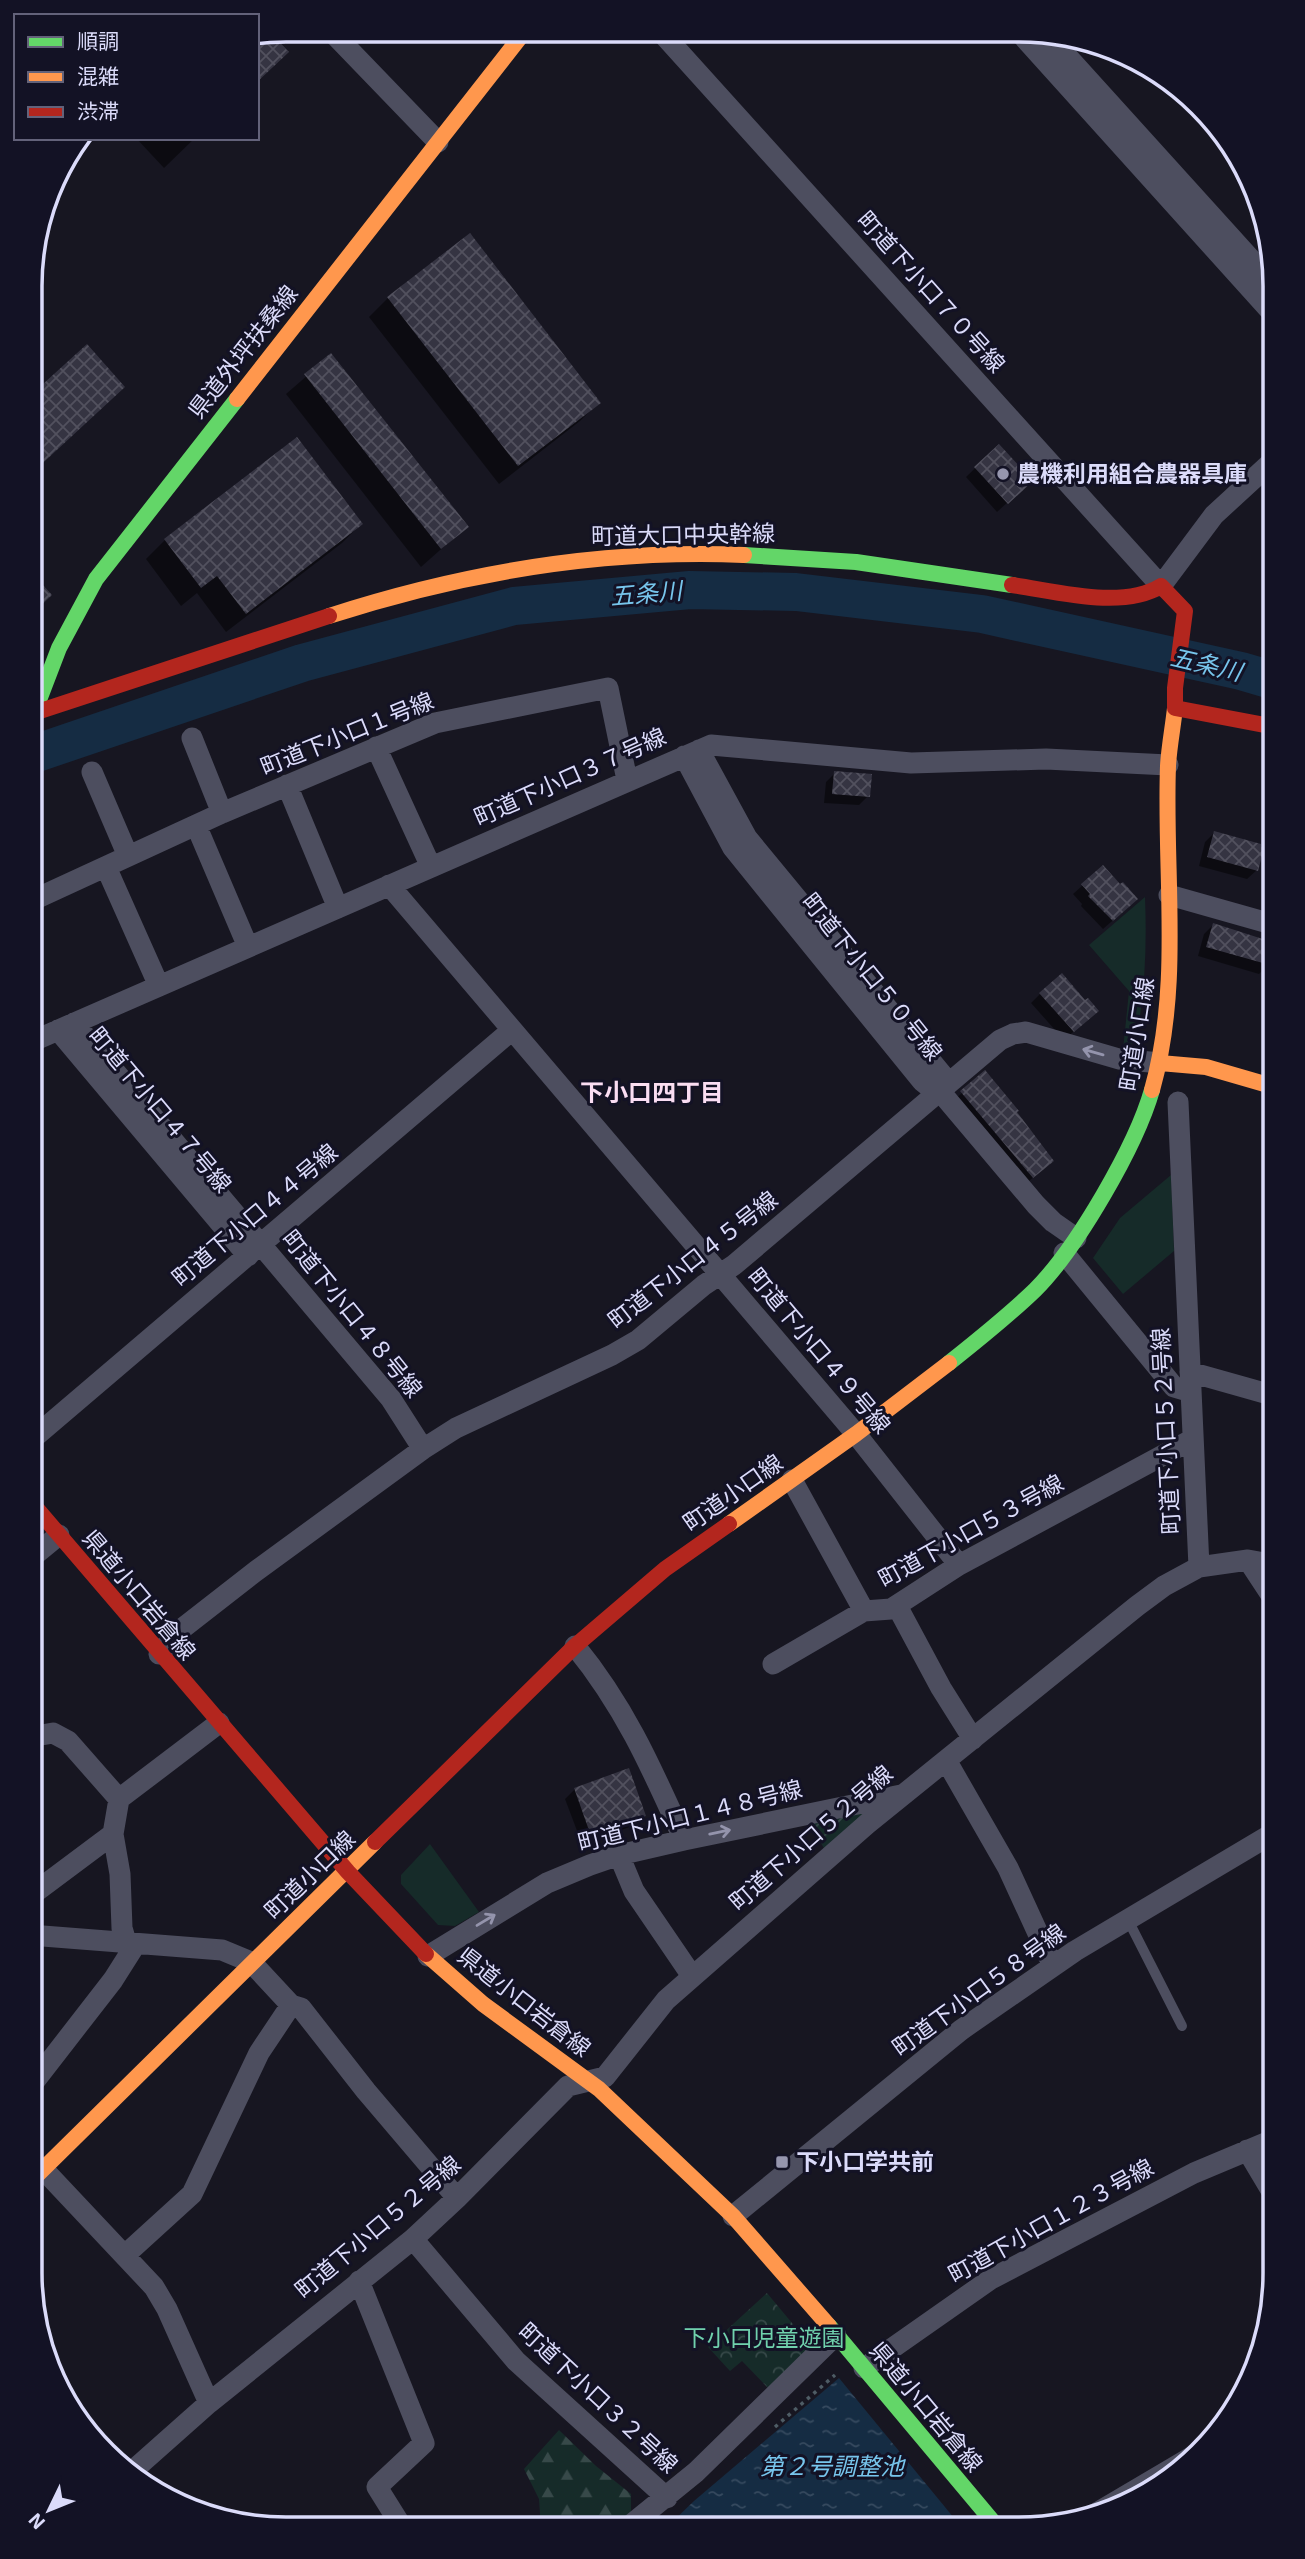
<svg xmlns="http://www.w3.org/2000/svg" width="1305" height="2559" font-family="'Exo 2','Noto Sans JP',sans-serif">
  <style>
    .grass { fill: #162b29 }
    .forest { fill: url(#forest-firs) }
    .park { fill: url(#park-crowns) }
    .garden { fill: url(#garden-furrows) }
    .water { fill: url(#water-ripples) }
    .shadow { fill: #0007 }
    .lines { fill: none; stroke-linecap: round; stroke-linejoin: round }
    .river { stroke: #152c43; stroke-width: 38 }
    .building { fill: url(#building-cross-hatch) }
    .path { stroke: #4e5c65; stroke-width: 3.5; stroke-dasharray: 3.5 5; stroke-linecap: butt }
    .lane { stroke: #4d4e5f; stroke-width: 10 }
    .street { stroke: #4d4e5f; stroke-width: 21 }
    .fast { stroke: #63d668; stroke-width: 16 }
    .slow { stroke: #ff974d; stroke-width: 16 }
    .jam { stroke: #b3261e; stroke-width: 16 }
    .oneway { stroke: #9494ac }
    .poi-dot { fill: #9696ae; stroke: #131225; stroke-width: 2.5 }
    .labels { text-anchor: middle; stroke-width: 6; stroke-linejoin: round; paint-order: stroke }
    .street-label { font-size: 23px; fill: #dbdbfa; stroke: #131225 }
    .poi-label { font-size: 23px; font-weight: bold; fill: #dbdbfa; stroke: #131225; text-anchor: start }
    .park-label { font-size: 23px; fill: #70d1ad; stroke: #131225 }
    .water-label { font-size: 24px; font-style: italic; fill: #77c5ec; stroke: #131225 }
    .neighbourhood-label { font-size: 24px; font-weight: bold; fill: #faddf3; stroke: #131225 }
    .rim { fill: none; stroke: #dbdbfa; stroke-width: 3.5 }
  </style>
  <defs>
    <pattern id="forest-firs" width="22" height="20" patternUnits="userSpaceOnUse" patternTransform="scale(1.75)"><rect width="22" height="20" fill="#162b29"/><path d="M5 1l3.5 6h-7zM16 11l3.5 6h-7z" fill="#374949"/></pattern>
    <pattern id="park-crowns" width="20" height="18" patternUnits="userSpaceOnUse" patternTransform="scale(1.75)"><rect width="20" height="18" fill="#162b29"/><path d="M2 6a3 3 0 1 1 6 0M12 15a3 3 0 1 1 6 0" fill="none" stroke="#374949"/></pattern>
    <pattern id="garden-furrows" width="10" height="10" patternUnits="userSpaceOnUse" patternTransform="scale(1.75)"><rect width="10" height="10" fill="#162b29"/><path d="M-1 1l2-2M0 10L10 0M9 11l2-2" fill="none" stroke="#374949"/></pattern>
    <pattern id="water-ripples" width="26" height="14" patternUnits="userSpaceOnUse" patternTransform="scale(1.75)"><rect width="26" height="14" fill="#152c43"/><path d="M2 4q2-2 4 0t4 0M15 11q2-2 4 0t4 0" fill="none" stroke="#364a5f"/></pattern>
    <pattern id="building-cross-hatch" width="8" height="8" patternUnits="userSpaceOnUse" patternTransform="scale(1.75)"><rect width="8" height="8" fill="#353442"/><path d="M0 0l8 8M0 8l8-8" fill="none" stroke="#52515e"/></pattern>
  </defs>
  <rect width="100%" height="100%" fill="#171621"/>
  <!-- grass -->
  <path class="grass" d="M1145,897C1147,946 1145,993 1136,1041L1123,1050L1129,991L1089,945Z
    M1171,1175L1174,1251L1123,1294L1093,1258L1120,1218Z
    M430,1844L479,1912L455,1926L438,1925L401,1884V1875Z"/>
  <!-- forest -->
  <path class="forest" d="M559,2430L596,2466L631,2494V2528H541L539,2499L524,2469Z"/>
  <!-- park -->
  <path class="park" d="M767,2293L812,2347L768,2388L742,2361L730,2371L708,2347Z"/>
  <!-- garden -->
  <path class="garden" d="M864,1812L865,1816L825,1850L810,1824Z"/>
  <!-- water -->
  <path class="water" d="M839,2378L963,2529L666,2528L694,2501Z"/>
  <!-- shadow -->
  <path class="shadow" d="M136,138H195L164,168Z
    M32,284L43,296L32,307Z
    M388,298L599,402L580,421L499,484L369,317Z
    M331,355L466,527L421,567L286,394Z
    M998,446L1021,490L997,512L966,477Z
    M361,524L342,543L226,632L197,593L181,606L146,559L165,540Z
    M835,773L868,796L859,805L824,803L826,782Z
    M1214,833L1257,870L1247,879L1199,866L1205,842Z
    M1083,885L1127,908L1103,929L1081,906L1082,904L1073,894Z
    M1213,925L1274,945L1268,965L1259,974L1198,956L1204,934Z
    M1040,994L1085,1003L1097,1011L1064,1040L1031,1003Z
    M985,1072L1042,1170L1023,1186L952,1102Z
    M575,1789L644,1816L635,1825L582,1844L565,1799Z"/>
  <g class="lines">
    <!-- river -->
    <path class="river" d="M31,755L302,663L514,606L690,590L796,592L982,614L1241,671L1275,681"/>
  </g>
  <!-- building -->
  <path class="building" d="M270,33L289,52L257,82V35Z
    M470,233L601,403L518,466L387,297Z
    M87,344L125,387L32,473V394Z
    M331,353L469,527L441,549L304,374Z
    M297,437L363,524L246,614L217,576L201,588L164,539Z
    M999,444L1033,481L1008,504L974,467Z
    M32,573L52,595L32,614Z
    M834,771L872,774L870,797L832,794Z
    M1214,831L1261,844V847L1264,848L1258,871L1207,857Z
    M1103,865L1120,884L1123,882L1138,899L1113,921L1088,896L1090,894L1081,884Z
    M1213,923L1275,943L1270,965L1206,947Z
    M1062,973L1085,1000L1088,998L1099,1011L1074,1032L1039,993Z
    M985,1070L1019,1111L1017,1112L1054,1161L1033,1178L960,1091Z
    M629,1768L646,1816L591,1836L574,1788Z"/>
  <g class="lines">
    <!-- path -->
    <path class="path" d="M775,2427L835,2375"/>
    <!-- lane -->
    <path class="lane" d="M1128,1920L1182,2026"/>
    <!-- street -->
    <path class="street" d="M330,30L438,142
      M661,32L1161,586L1214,515L1275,459
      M1021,34L1275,316
      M1047,34L1275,286
      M192,738L222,813
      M376,747L431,867
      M699,750L747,838L949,1083
      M684,756L733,848L922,1081L937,1093L944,1096L1036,1205L1053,1222L1076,1238
      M92,772L128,856
      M287,785L338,908
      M196,825L248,947
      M106,867L159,986
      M389,885L856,1434L959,1565
      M1169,895L1275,925
      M31,901L222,813L435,723L608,688L627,780
      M74,1023L391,1399L423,1449
      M58,1030L248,1256
      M31,1042L711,745L911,763L1046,759L1168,765
      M1064,1253L1174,1387L1191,1392
      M1190,1372L1275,1396
      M31,1440L512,1030
      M792,1480L864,1611
      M31,1558L59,1535
      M1248,1560L1275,1601
      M1199,1567L1248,1560L1275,1565
      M897,1606L941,1688L973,1739
      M575,1646C625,1707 652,1769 684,1840
      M159,1654L179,1631L256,1571L423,1449L456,1428L612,1355L638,1340L704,1285L734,1265L1000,1040L1013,1034L1026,1032L1119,1059L1160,1063
      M773,1664L864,1611L891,1609L959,1565L1193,1439
      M30,1737L53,1733L68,1741L119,1799
      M946,1760L1008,1868L1053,1966
      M619,1855L634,1891L692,1976
      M30,1896L113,1834
      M30,1935L222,1950L251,1962L291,2005L301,2008L366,2091L457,2198
      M428,1956L547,1883L590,1865L619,1855L684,1840L901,1795
      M30,2087L113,1980L132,1950L126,1942L122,1928L120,1874L113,1834L119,1799L219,1723
      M1247,2150L1275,2197
      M33,2163L43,2169L154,2287L167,2309L209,2403
      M733,2216L961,2030L1075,1951L1275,1832
      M413,2239L516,2361L667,2498
      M125,2255L192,2194L259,2053L291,2005
      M359,2281L424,2443L377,2487L402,2527
      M864,2368L991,2279L1194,2173L1275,2139
      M129,2474L209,2403L413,2239L457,2198L568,2086L605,2077L666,2000L867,1824L1137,1606L1164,1586L1199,1567L1178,1102
      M1088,2518L1193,2456
      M627,2528L696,2472L836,2335"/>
    <!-- fast -->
    <path class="fast" d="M744,555L856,562L1012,585
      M31,721L59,648L96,579L237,399
      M949,1363C978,1340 1008,1316 1035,1290C1077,1248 1136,1146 1152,1090
      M829,2326L999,2529"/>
    <!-- slow -->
    <path class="slow" d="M237,399L525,31
      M329,616C462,573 603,549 744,555
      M1160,1063L1206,1067L1275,1087
      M1152,1090C1182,984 1164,874 1168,766C1169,747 1173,727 1175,708
      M729,1524L856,1434L949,1363
      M426,1954L483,2004L599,2089L733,2216L829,2326
      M30,2182L375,1842"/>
    <!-- jam -->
    <path class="jam" d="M1012,585C1055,591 1122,610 1161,586L1185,611L1175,688V708L1275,727
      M31,714L329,616
      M31,1502L348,1872L426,1954
      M375,1842L575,1646L665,1569L729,1524"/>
  </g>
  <!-- one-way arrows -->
  <defs><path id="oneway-shaft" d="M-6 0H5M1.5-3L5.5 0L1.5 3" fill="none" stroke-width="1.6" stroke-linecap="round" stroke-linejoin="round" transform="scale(1.75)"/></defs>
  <g class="oneway">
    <use href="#oneway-shaft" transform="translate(1093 1052) rotate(-164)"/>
    <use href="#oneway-shaft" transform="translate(720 1832) rotate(-12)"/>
    <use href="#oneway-shaft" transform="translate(486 1920) rotate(-31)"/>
  </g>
  <!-- markers -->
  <g class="poi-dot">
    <circle cx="1003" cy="474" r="7"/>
    <rect x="775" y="2155" width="14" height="14" rx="3.5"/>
  </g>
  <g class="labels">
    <!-- street labels -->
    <g class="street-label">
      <text transform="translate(931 292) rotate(48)" y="8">町道下小口７０号線</text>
      <text transform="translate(243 352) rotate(-52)" y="8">県道外坪扶桑線</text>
      <text transform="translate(683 535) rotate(-1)" y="8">町道大口中央幹線</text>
      <text transform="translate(347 734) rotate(-22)" y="8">町道下小口１号線</text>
      <text transform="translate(570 777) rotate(-24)" y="8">町道下小口３７号線</text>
      <text transform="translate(872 977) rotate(51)" y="8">町道下小口５０号線</text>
      <text transform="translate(1137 1034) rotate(-81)" y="8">町道小口線</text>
      <text transform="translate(160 1110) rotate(50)" y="8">町道下小口４７号線</text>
      <text transform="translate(255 1215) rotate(-40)" y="8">町道下小口４４号線</text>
      <text transform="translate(693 1260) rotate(-38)" y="8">町道下小口４５号線</text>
      <text transform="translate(352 1314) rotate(51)" y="8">町道下小口４８号線</text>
      <text transform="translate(819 1351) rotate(50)" y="8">町道下小口４９号線</text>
      <text transform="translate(1166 1431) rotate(-93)" y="8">町道下小口５２号線</text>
      <text transform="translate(733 1493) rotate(-35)" y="8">町道小口線</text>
      <text transform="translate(971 1531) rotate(-29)" y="8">町道下小口５３号線</text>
      <text transform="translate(139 1595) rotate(50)" y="8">県道小口岩倉線</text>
      <text transform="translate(690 1816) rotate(-14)" y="8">町道下小口１４８号線</text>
      <text transform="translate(811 1838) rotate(-41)" y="8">町道下小口５２号線</text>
      <text transform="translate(310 1875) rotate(-44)" y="8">町道小口線</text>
      <text transform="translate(979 1990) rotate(-36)" y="8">町道下小口５８号線</text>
      <text transform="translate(524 2002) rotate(38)" y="8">県道小口岩倉線</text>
      <text transform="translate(1051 2221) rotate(-29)" y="8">町道下小口１２３号線</text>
      <text transform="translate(378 2227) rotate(-40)" y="8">町道下小口５２号線</text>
      <text transform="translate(598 2398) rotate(43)" y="8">町道下小口３２号線</text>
      <text transform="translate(926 2407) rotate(50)" y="8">県道小口岩倉線</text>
    </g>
    <!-- poi labels -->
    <g class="poi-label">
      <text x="1017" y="482">農機利用組合農器具庫</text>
      <text x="796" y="2170">下小口学共前</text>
    </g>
    <!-- park labels -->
    <g class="park-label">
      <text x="764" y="2346">下小口児童遊園</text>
    </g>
    <!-- water labels -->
    <g class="water-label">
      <text transform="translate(646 594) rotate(-5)" y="8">五条川</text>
      <text transform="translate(1206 665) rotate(13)" y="8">五条川</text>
      <text x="832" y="2475">第２号調整池</text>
    </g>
    <!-- neighbourhood labels -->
    <g class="neighbourhood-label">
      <text x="652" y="1101">下小口四丁目</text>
    </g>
  </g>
  <!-- crop -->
  <path d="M0 0H1305V2559H0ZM286 42H1019A244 244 0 0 1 1263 286V2273A244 244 0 0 1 1019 2517H286A244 244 0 0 1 42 2273V286A244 244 0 0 1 286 42Z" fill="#131225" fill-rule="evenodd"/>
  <path class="rim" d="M286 42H1019A244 244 0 0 1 1263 286V2273A244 244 0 0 1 1019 2517H286A244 244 0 0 1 42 2273V286A244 244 0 0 1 286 42Z"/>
  <!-- legend -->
  <rect x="14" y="14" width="245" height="126" fill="#131225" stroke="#63627a" stroke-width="2"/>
  <rect x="28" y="37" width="35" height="10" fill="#63d668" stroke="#63627a" stroke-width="2"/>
  <text x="77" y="49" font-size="21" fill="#dbdbfa">順調</text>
  <rect x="28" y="72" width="35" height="10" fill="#ff974d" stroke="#63627a" stroke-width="2"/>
  <text x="77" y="84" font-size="21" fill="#dbdbfa">混雑</text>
  <rect x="28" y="107" width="35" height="10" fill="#b3261e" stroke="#63627a" stroke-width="2"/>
  <text x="77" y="119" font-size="21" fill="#dbdbfa">渋滞</text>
  <!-- north arrow -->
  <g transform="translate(49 2510) rotate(227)" stroke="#131225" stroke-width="5" paint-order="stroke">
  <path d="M0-5L12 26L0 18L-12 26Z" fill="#dbdbfa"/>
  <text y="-10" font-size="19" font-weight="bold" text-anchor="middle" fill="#dbdbfa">N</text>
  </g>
</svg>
